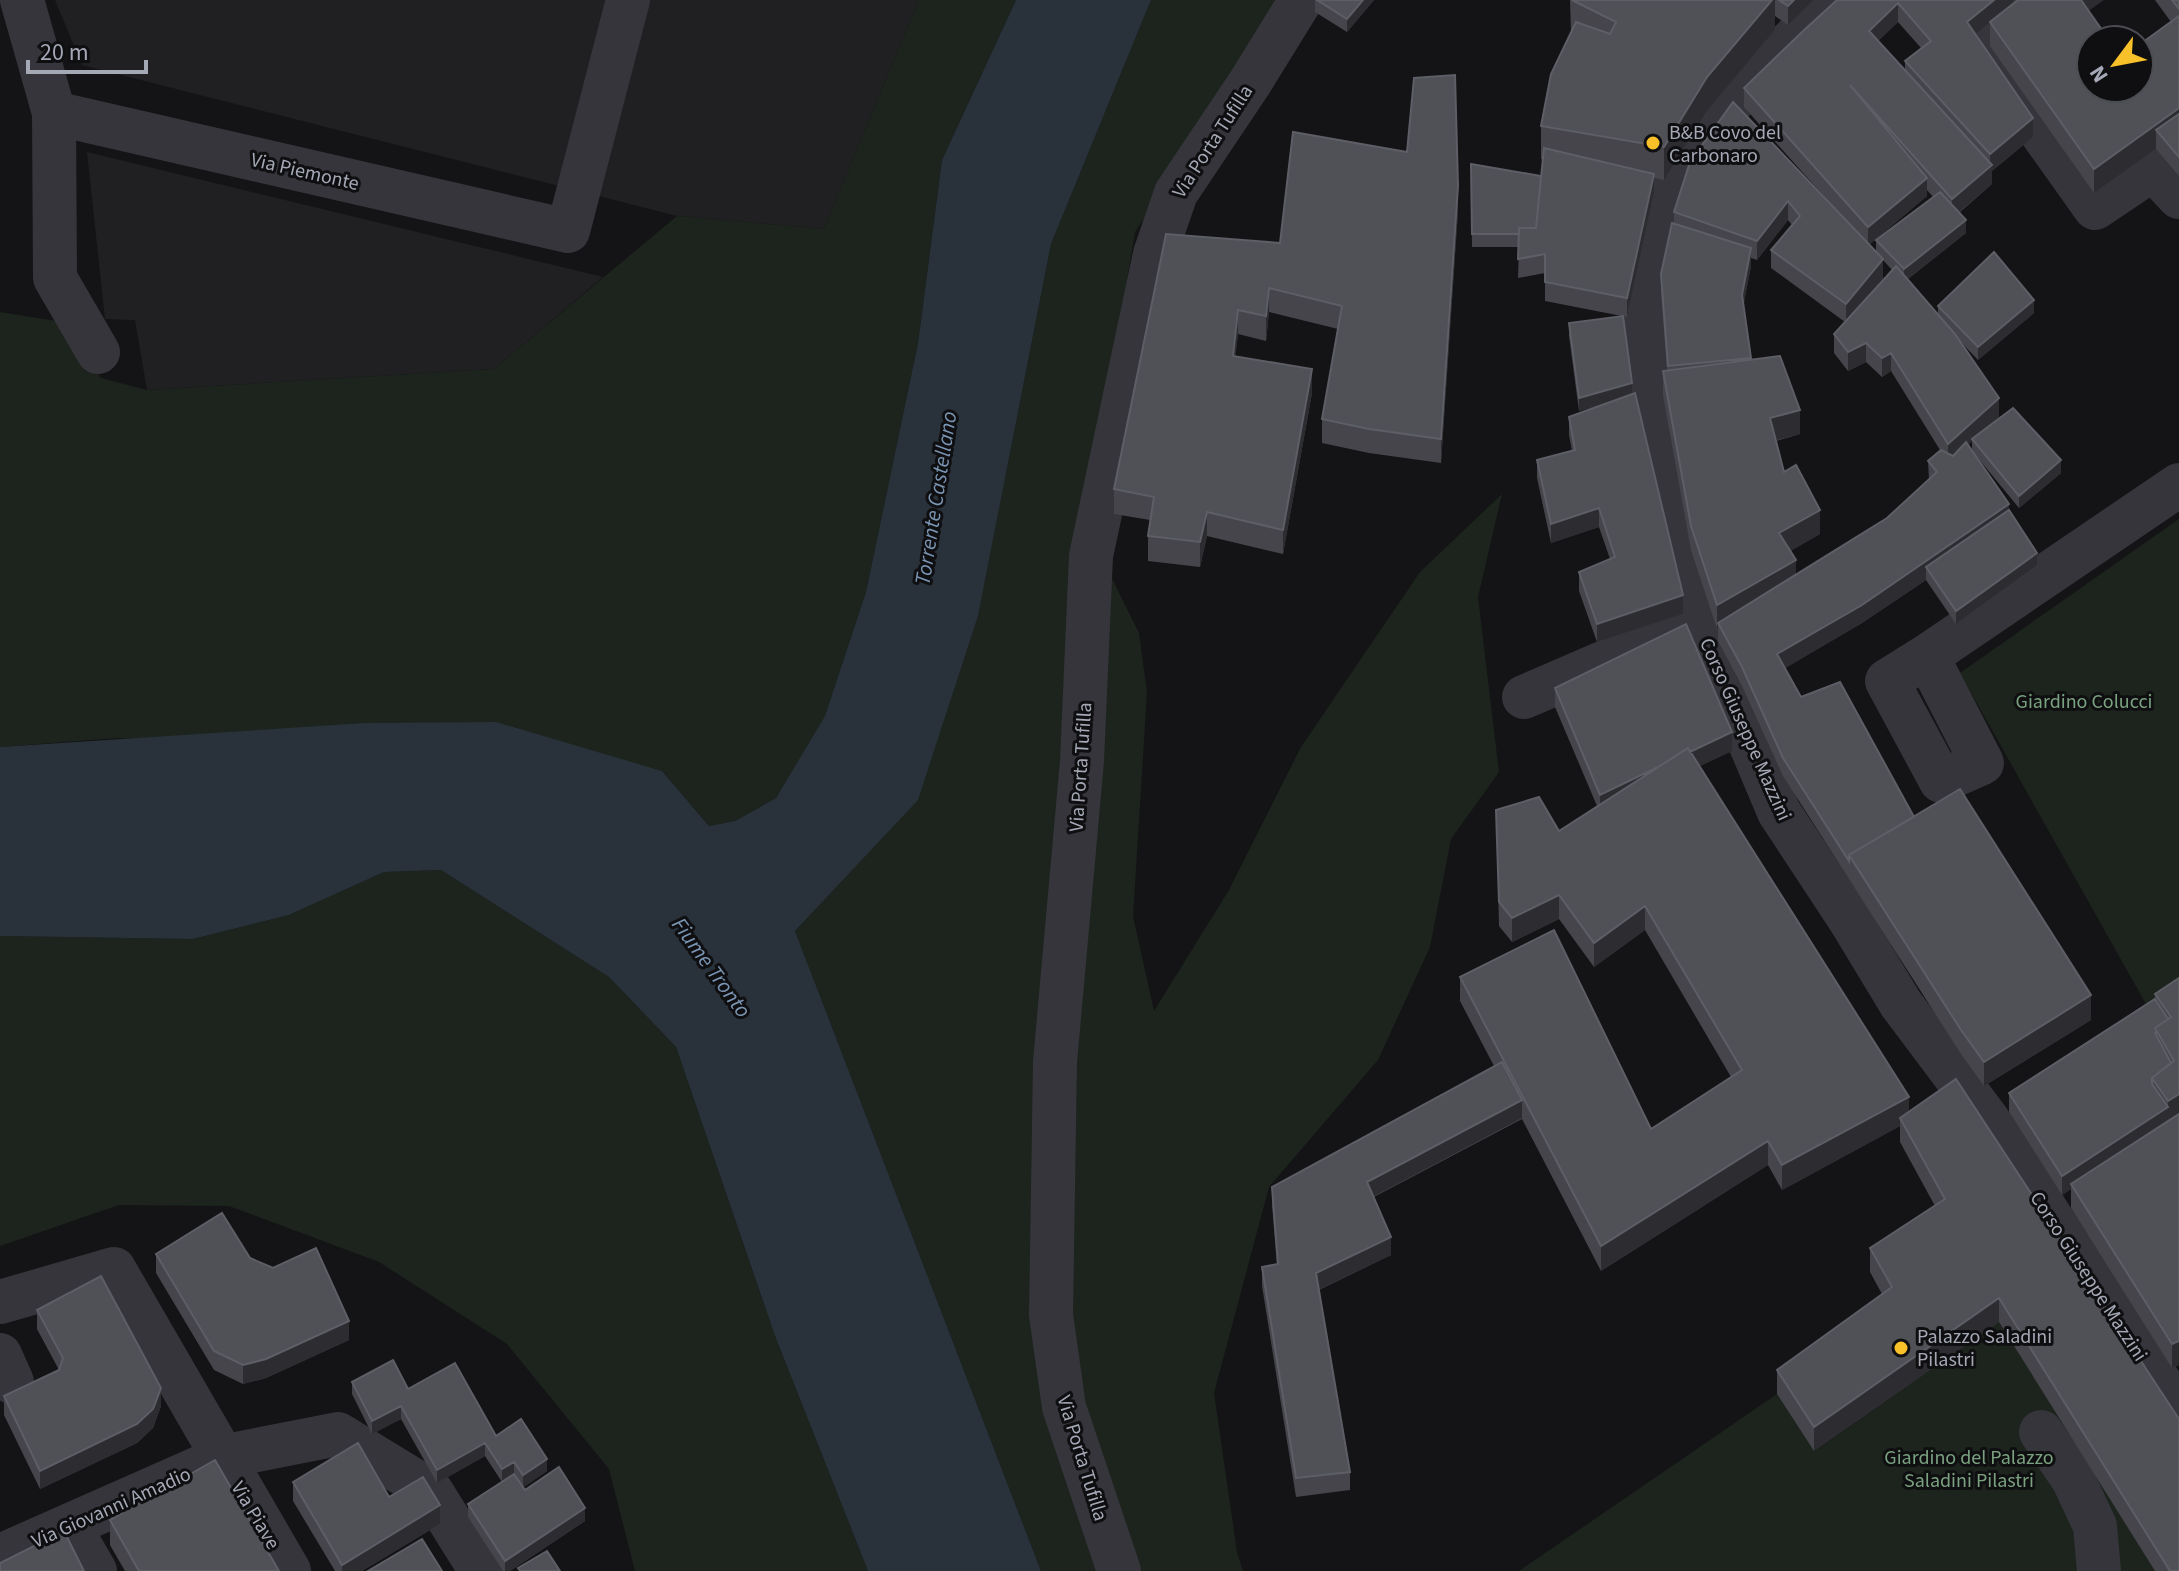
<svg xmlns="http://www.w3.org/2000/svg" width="2179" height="1571" font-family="'Source Sans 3',sans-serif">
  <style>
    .built { fill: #202023 }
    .green { fill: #1c241d }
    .water { fill: #29323a }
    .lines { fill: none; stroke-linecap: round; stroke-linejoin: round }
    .minor { stroke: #35353b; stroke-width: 44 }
    .wall { fill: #45454b; fill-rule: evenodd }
    .shaded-wall { fill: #2d2d31 }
    .building { fill: #505057; stroke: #5d5e66; stroke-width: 2 }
    .poi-dot { fill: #f8c029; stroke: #0f0f11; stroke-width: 3 }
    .labels { text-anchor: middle; stroke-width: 6; stroke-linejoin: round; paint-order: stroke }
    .poi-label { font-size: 20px; fill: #a5a9b6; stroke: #0f0f11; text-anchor: start }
    .street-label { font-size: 20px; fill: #a5a9b6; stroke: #0f0f11 }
    .park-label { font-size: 20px; fill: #7ba280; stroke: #0f0f11 }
    .water-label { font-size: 22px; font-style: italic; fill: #7a95b3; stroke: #0f0f11 }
  </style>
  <rect width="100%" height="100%" fill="#141416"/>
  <!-- built -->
  <path class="built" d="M55,0H919L824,229L677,216L82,65Z
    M87,152L603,277L494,369L147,390L135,320L105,319Z"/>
  <!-- green -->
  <path class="green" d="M919,0H1016L942,160L918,343L866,592L825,717L776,798L735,821L709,826L662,771L118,738L0,747V312L56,321L101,378L147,390L494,369L677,216L824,229Z
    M1151,0H1291L1135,232L1086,526L1139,633L1147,692L1133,916L1154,1011L1229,890L1301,747L1420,572L1502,494L1478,597L1499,772L1451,839L1430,947L1378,1060L1269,1187L1214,1393L1237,1552L1243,1571H1041L795,931L918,799L978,615L1051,244Z
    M2179,519V993L2151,1013L1960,673Z
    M441,870L609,977L676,1047L775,1336L868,1571H635L609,1469L507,1344L379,1262L229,1206L119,1205L0,1246V936L193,939L289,915L384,872Z
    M1999,1322L2156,1571H1519L1777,1394L1815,1451Z"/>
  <!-- water -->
  <path class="water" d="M1016,0H1151L1051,244L978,616L918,800L795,931L1041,1571H868L775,1336L676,1047L609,977L441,870L384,872L289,915L193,939L0,936V747L365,723L496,722L662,771L709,826L735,821L776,798L825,716L866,592L918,343L942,160Z"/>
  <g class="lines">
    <!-- minor -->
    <path class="minor" d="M22,0L54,113
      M1832,0L1721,113L1663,198L1642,324L1652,407L1669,507L1699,622L1779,812L1852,923L1901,1004L1988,1120L2099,1292L2179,1411
      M2022,0L2026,6L1977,42L2095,208L2153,169L2179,197
      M98,352L55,278L54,113L568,231L628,0
      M1927,656L1982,763L1941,781L1887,681L1927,656L2179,485
      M1524,697L1693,624
      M0,1302L114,1269L289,1571
      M0,1355L12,1382
      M2041,1432L2073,1479L2095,1526L2099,1571
      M69,1526L95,1571
      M0,1556L222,1458L236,1454L338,1434L431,1491L481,1571
      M1119,1571L1064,1407L1051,1315L1055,1062L1082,761L1091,556L1155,254L1176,193L1251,81L1301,0"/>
  </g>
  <!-- wall -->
  <path class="wall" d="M1315,0H1374L1347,32L1315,12Z
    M1570,0H1814L1788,25L1775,16V30L1707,111L1664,180L1654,178V193L1627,317L1545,301V273L1518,278L1519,247H1472L1471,164L1541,176L1543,160L1541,159V126L1571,33Z
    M1837,0H2013V3L1975,34L2033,137L1992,171V184L1959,213L1966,233L1908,279L1938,314V306L2034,313L1978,360L1958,339L1999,417L1988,427L2061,473L2019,508L1973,452L2009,510L2037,565L1956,624L1926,580L1862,623L1785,668L1801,697L1914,817L2091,1020L1984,1086L1961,1054L1783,776L1742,686L1718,641V628L1717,629L1691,550L1663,395V371L1667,370L1661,293V274L1674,224V212L1690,162L1838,212L1744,107V88ZM1898,22L1921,48L1905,61V71L1878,41ZM1927,190L1933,197L1876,240V251L1869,245L1927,196ZM1788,220L1792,225L1771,250V268L1845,322L1834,334V353L1848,371L1866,362L1882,377L1891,371L1940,450L1928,461L1929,480L1887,518L1796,575L1790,551L1820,534L1784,472L1776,441L1800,434L1751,360L1743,306L1751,266V258L1757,260ZM1883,260L1892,270L1865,300L1883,278ZM1972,441V452L1968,445Z
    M2155,0H2179V176L2156,149L2094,193L1990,46V22L2088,11L2091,88L2171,22Z
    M1458,211L1441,463L1369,453L1322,443V419L1338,329L1269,312L1266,341L1238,334L1235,357L1312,393L1283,554L1207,536L1200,567L1148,561V536L1150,520L1114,514V489L1280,243Z
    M1569,323L1632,394L1683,614L1597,642L1579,591V572L1610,559L1599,527L1551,543L1537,478V460L1572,451L1569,435V417L1608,403L1579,411L1569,336Z
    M1555,688L1732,751L1699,766L1909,1111L2179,1571H2155L1999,1322L1814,1451L1777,1394V1370L1882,1294L1870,1272V1248L1935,1206L1900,1142V1126L1782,1190L1768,1165L1601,1271L1522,1119L1374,1197L1391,1255L1319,1290L1350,1472V1490L1296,1497L1262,1286V1267L1277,1265L1272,1205V1187L1494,1066L1460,1001V977L1651,1129L1731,1077L1645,930L1594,967L1559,919L1512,942L1499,926L1496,810L1559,831L1597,806L1555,707Z
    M2179,978V1365L2172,1368L2071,1208V1189L2062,1195L2009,1112V1093L2155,999V994Z
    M156,1254L250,1258L349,1340L266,1378L243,1384L214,1370L156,1273Z
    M37,1310L161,1406L153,1428L137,1443L40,1489L4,1415V1396L59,1370L37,1329Z
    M352,1382L408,1389L496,1436L547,1471L523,1487L525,1490L585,1521L510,1571H503L468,1517V1504L502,1482L485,1456L437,1483L401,1419L372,1434L352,1394Z
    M293,1482L440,1524L362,1571H335L293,1501Z
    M110,1520L279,1571H125L110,1545Z"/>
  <!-- shaded-wall -->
  <path class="shaded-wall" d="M1363,0H1374L1347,32V19Z
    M1772,0H1775V30L1707,111L1664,180V147L1707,77Z
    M1794,0H1814L1788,25V6Z
    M1994,0H2013V3L1967,41V22Z
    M2077,0H2104L2077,19Z
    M1898,3V22L1869,50V31Z
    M2179,108V132L2156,130V149L2094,193V169Z
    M2033,118V137L1992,171V184L1952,218V199L1990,167V154Z
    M1654,174V193L1627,317V298Z
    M1927,178V196L1868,246V227Z
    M1458,186V211L1441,463V439Z
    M1788,201V220L1757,260V241Z
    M1966,220V233L1904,282V269Z
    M1751,248V266L1742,314V295Z
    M1883,259V278L1846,323V304Z
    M1269,288V312L1266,341V316Z
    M2034,300V313L1978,360V347Z
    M1238,310V334L1233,381V356Z
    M1866,343V362L1848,371V352Z
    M1891,353V371L1882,377V358Z
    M1312,369V393L1283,554V530Z
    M1632,383V396L1579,411V398Z
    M1999,398V417L1948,462V444Z
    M1800,410V434L1770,442V418Z
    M2061,460V473L2019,508V496Z
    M2009,504V523L1926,567V580L1862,623L1777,673V654Z
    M1599,508V527L1551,543V524Z
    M1820,510V534L1779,558V533Z
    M1207,512V536L1200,567V542Z
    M2037,553V565L1956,624V611Z
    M1796,560V584L1718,623V628L1717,629V605Z
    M1683,595V614L1597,642V624Z
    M1732,732V751L1600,814V795Z
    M1559,895V919L1512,942V918Z
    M1645,906V930L1594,967V943Z
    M2091,995V1020L1984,1086V1062Z
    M2179,1094V1118L2071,1184V1189L2062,1195V1176L2168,1107V1101Z
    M1909,1097V1121L1900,1118V1126L1782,1190V1165Z
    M1522,1100V1118L1367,1200V1182Z
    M1768,1141V1165L1601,1271V1246Z
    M1391,1237V1255L1316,1291V1273Z
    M1999,1298V1322L1814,1451V1427Z
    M349,1321V1340L266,1378L243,1384V1365Z
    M2179,1341V1365L2172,1368V1344Z
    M161,1388V1406L153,1428L137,1443L40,1489V1471Z
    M401,1406V1419L372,1434V1421Z
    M485,1443V1456L437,1483V1470Z
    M547,1459V1471L523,1488V1475Z
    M514,1462V1474L502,1482V1469Z
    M440,1505V1524L362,1571H342V1565Z
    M585,1508V1521L510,1571H505V1561Z"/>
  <!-- building -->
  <path class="building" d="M1317,0H1363L1347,19Z
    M1572,0H1772L1707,77L1664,147L1541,126L1551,74L1576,22L1610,34L1616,22Z
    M1779,0H1794L1788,6Z
    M1837,0H1994L1967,22L2033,118L1990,154L1905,61L1931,41L1898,3L1869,31L1992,165L1952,199L1850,85L1927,178L1868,227L1744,88L1802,32Z
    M2018,0H2081L2109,40H2091V88H2139V45L2179,16V108L2094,169L1990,22Z
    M2172,0H2179V9Z
    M1455,75L1458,186L1441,439L1369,429L1322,419L1342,306L1269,288L1266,316L1238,310L1233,356L1312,369L1283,530L1207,512L1200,542L1148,536L1154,497L1114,489L1166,234L1280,243L1293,132L1407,152L1414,78Z
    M1733,102L1883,259L1846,304L1771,250L1800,216L1788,201L1757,241L1674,212L1690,162Z
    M2179,114V157L2156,130Z
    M1544,148L1654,174L1627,298L1545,282V254L1518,259L1519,228H1536Z
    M1471,164L1541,176L1536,228H1519V234H1472Z
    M1940,192L1966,220L1904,269L1876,240Z
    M1672,223L1751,248L1742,295L1751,358L1668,366L1661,274Z
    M1994,252L2034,300L1978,347L1938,306Z
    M1896,266L1955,334L1999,398L1948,444L1891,353L1882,358L1866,343L1848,352L1834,334Z
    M1623,316L1632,383L1579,398L1569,323Z
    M1780,356L1800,410L1770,418L1784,472L1796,465L1820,510L1779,533L1796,560L1717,605L1691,526L1663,371Z
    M1635,393L1683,595L1597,624L1579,572L1615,557L1599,508L1551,524L1537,460L1575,450L1569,417Z
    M2013,408L2061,460L2019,496L1972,439Z
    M1966,442L2009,504L1862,605L1777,654L1801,697L1840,682L1914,817L1849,855V861L1783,758L1742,667L1718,623L1887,518L1937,472L1928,461L1941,450L1953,456Z
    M2009,510L2037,553L1956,611L1926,567Z
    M1686,624L1732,732L1690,752L1688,748L1658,767L1600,795L1555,688Z
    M1688,748L1909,1097L1782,1165L1768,1141L1601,1246L1460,977L1554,930L1651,1129L1742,1070L1645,906L1594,943L1559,895L1512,918L1499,902L1496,810L1539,797L1559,831Z
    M1960,789L2091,995L1984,1062L1961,1030L1849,855Z
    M2179,978V1094L2168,1101L2152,1078L2174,1061L2155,1028L2171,1017L2155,994Z
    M2155,999L2168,1019L2155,1028L2157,1032L2155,1033L2171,1063L2152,1078V1084L2168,1107L2062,1176L2009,1093Z
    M1502,1062L1522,1100L1367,1182L1391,1237L1316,1273L1350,1472L1296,1478L1262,1267L1278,1264L1272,1187Z
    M1956,1079L2179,1419V1571H2170L1999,1298L1814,1427L1777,1370L1892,1287L1870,1248L1945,1199L1900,1118Z
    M2179,1114V1341L2172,1344L2071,1184Z
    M222,1213L250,1258L273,1268L316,1248L349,1321L266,1359L243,1365L214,1351L156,1254Z
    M101,1276L161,1388L153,1409L137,1424L40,1471L4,1396L59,1370L63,1358L37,1310Z
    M393,1360L408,1389L455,1363L496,1436L521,1419L547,1459L523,1475L514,1462L502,1469L485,1443L437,1470L401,1406L372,1421L352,1382Z
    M358,1443L389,1497L423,1477L440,1505L342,1565L293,1482Z
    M215,1460L279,1571H139L110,1520Z
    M559,1467L585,1508L505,1561L468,1504L514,1474L525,1490Z
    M64,1531L84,1571H0V1563Z
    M422,1539L442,1571H368Z
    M547,1551L560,1571H520L518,1568Z"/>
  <!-- markers -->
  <g class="poi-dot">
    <circle cx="1653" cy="143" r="8"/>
    <circle cx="1901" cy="1348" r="8"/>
  </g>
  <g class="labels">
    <!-- poi labels -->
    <g class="poi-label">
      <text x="1669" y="139">B&amp;B Covo del<tspan x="1669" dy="23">Carbonaro</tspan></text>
      <text x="1917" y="1343">Palazzo Saladini<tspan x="1917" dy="23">Pilastri</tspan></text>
    </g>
    <!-- street labels -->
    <g class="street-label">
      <text transform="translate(1212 141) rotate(-57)" y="7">Via Porta Tufilla</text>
      <text transform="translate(305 171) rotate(13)" y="7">Via Piemonte</text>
      <text transform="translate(1746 729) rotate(66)" y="7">Corso Giuseppe Mazzini</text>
      <text transform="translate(1080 767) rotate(-86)" y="7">Via Porta Tufilla</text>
      <text transform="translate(2089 1276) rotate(57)" y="7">Corso Giuseppe Mazzini</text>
      <text transform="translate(1083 1458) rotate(73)" y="7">Via Porta Tufilla</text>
      <text transform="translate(111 1507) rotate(-24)" y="7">Via Giovanni Amadio</text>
      <text transform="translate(256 1515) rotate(59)" y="7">Via Piave</text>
    </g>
    <!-- park labels -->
    <g class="park-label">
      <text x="2084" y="708">Giardino Colucci</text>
      <text x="1969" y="1464">Giardino del Palazzo<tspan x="1969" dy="23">Saladini Pilastri</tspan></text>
    </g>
    <!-- water labels -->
    <g class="water-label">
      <text transform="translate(935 498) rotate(-81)" y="8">Torrente Castellano</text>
      <text transform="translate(712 967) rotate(54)" y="8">Fiume Tronto</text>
    </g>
  </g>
  <!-- north arrow -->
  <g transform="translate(2115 64) rotate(238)"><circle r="38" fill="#0f0f11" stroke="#4b4d53" stroke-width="2"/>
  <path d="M0-6L14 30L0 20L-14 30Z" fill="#f8c029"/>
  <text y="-12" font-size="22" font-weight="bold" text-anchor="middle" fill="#a5a9b6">N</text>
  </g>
  <!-- scale -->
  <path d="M28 60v12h118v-12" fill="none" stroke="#a5a9b6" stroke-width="4"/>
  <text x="40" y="60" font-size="24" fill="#a5a9b6" stroke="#0f0f11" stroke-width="6" paint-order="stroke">20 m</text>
</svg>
